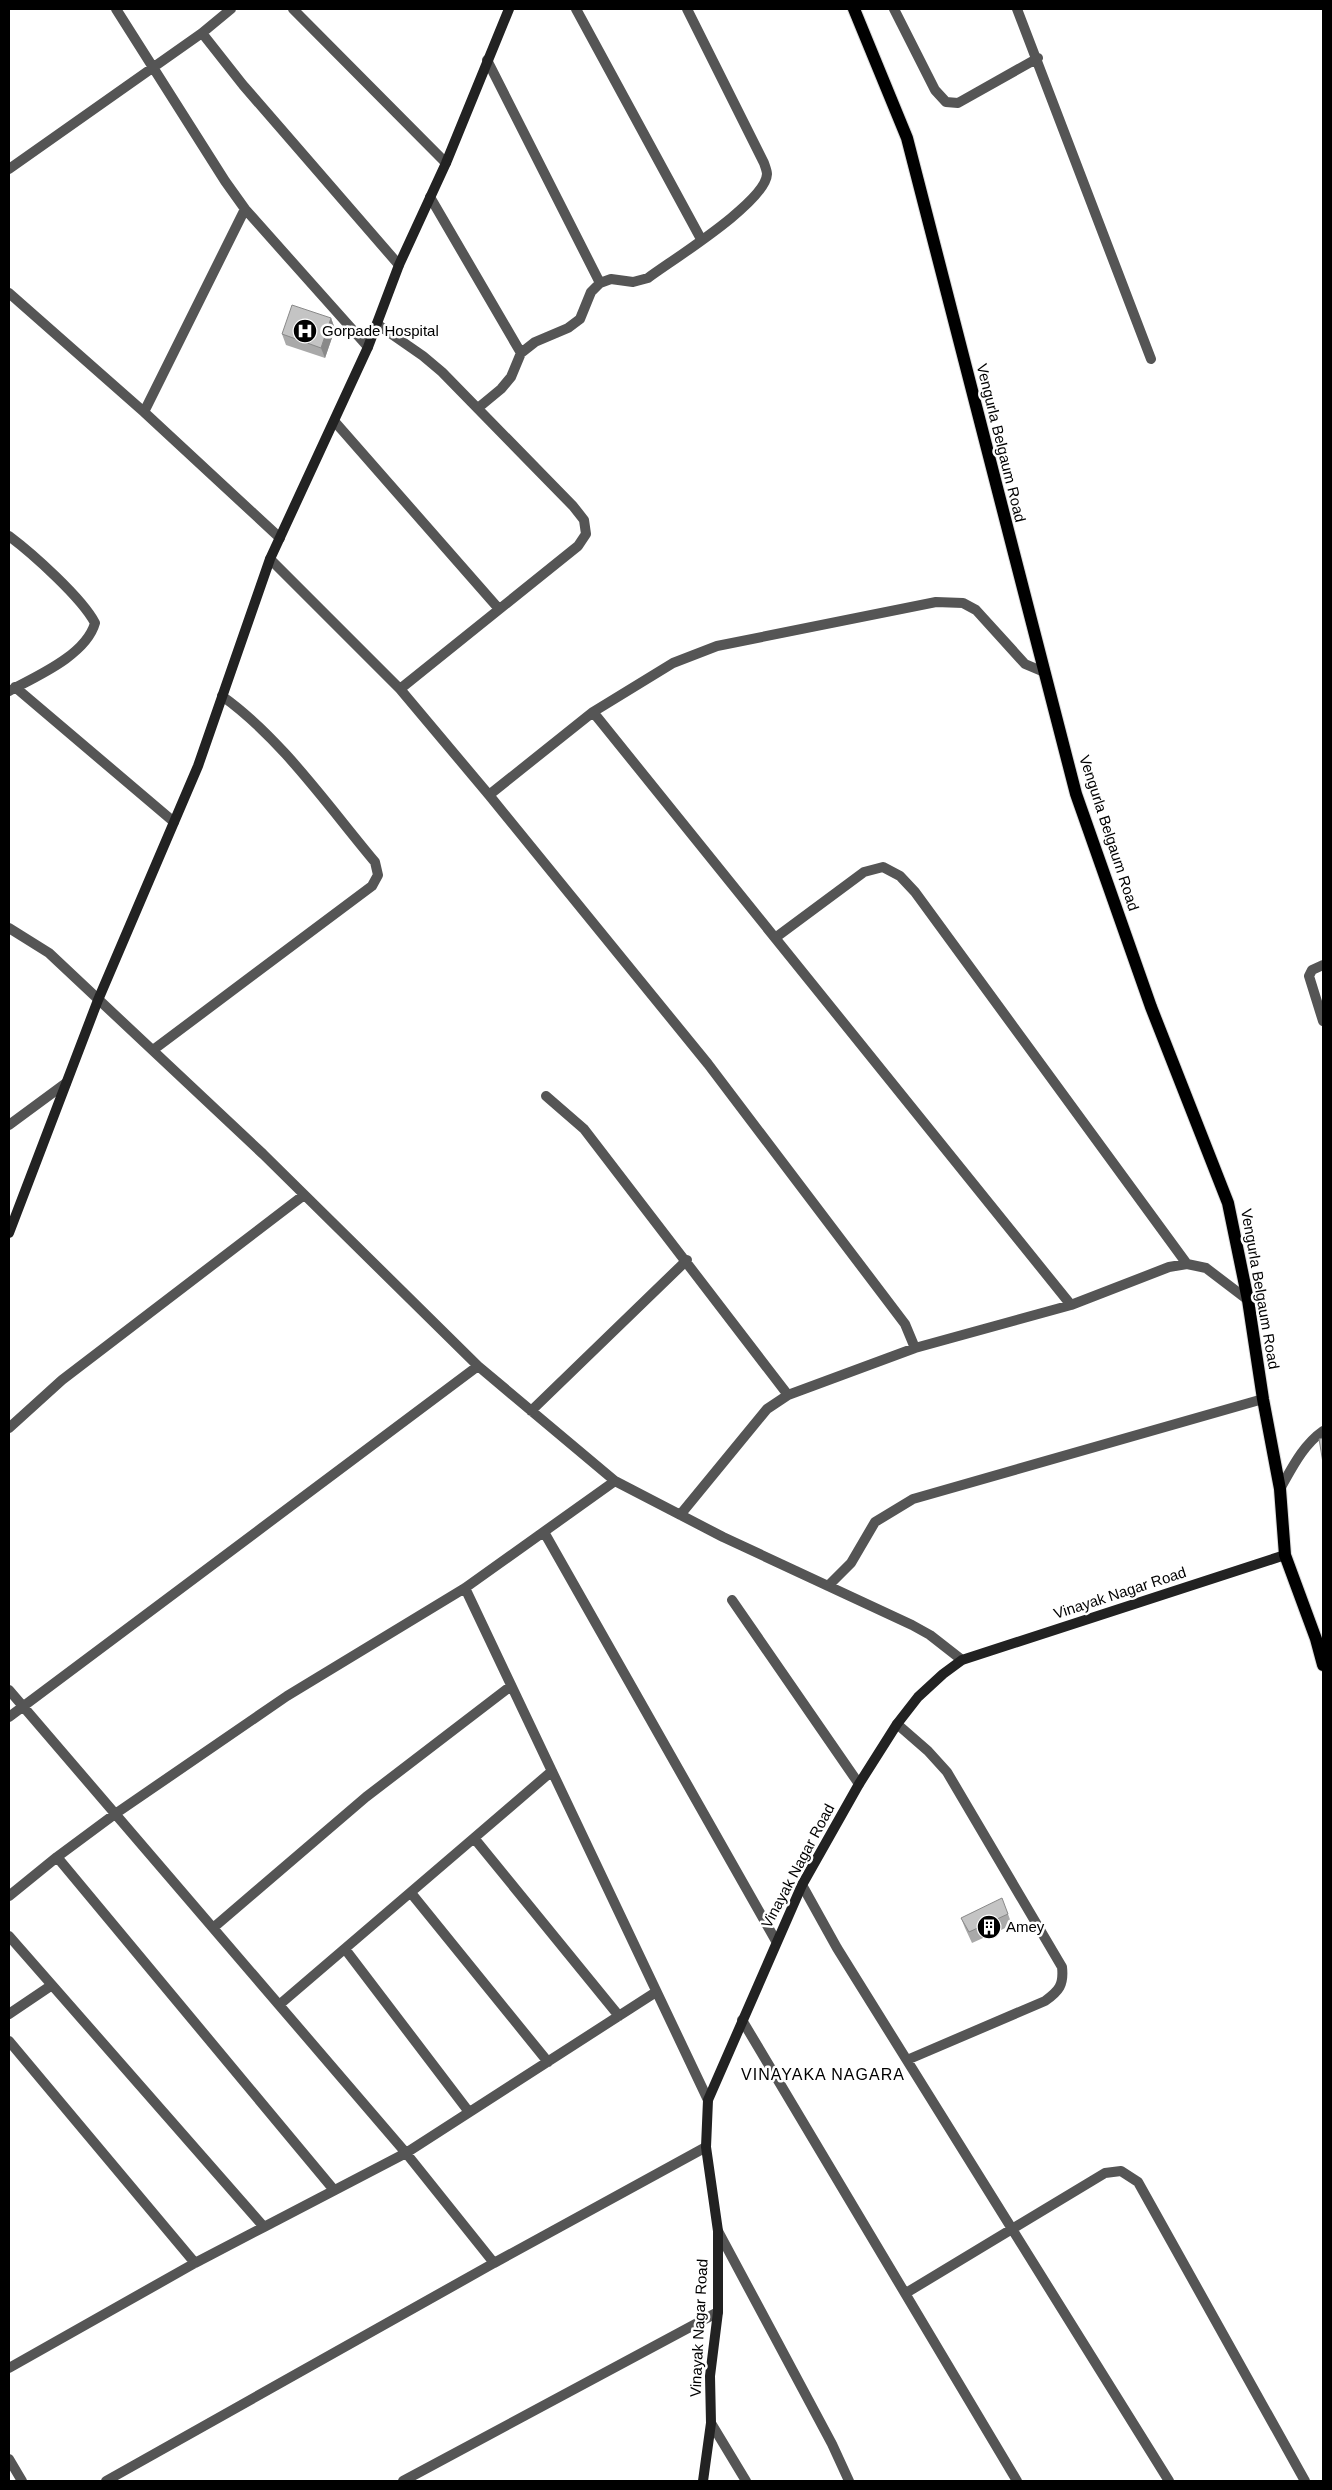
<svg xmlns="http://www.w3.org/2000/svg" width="1332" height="2490" font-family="Helvetica,sans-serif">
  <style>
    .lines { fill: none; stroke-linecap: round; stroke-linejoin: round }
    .primary-casing { stroke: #dbdbdb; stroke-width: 14 }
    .street { stroke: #555; stroke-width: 10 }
    .secondary { stroke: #222; stroke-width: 10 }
    .primary { stroke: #000; stroke-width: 12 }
    .wall { fill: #a9a9a9 }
    .shaded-wall { fill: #898989 }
    .building { fill: #c4c4c4; stroke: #898989 }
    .labels { text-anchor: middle; stroke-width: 5; stroke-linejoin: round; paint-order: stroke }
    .poi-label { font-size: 15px; fill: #000; stroke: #fff; text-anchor: start }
    .street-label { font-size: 15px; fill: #000; stroke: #fff }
    .neighbourhood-label { font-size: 16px; letter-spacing: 1px; fill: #000; stroke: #fff }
  </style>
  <rect width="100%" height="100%" fill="#fff"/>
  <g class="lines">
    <!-- primary casing -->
    <g class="primary-casing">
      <path id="primary" d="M854,9L907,138L1076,794L1151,1007L1228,1203L1248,1300L1263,1399L1280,1489L1285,1555L1316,1639L1323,1665"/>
    </g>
    <!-- street -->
    <path class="street" d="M116,9L225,181L245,209L368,347
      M293,9L446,163
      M576,9L701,239
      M894,9L935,90L946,102L958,103L1038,58
      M1017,9L1151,359
      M202,33L243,85L399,265
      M487,60L600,283
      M9,169L202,33L231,9
      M430,197L521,353
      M9,293L144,412L280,538
      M377,324L423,356L442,372L573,506L584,520L586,534L578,546L400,689
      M478,408L501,389L511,377L521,353L535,342L568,328L580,319L591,292L600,283L611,279L633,282L648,278C672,260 766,202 767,174C767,171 765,166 764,163L687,9
      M144,412L245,209
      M335,422L499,609
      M9,536C33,554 82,598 95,623C86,655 37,676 9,691
      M270,559L400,689L489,795L708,1064L905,1324L915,1348
      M15,687L174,822
      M593,712L1071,1305
      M489,795L593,712L673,663L717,646L936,602L963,603L976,610L1025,664L1044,672
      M9,928L49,953L263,1154L478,1366L615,1481L723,1537L912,1625L930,1635L962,1660
      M775,938L864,872L883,867L900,876L915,892L1187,1264
      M1323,965L1312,970L1309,976L1323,1021
      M153,1050L372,886L378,875L375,862C328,806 281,738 222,696
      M546,1096L584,1129L788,1395
      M9,1125L66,1083
      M531,1411L687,1260
      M9,1428L62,1380L304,1195
      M1280,1489C1292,1468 1303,1445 1323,1431
      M680,1515L767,1409L788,1395L915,1348L1071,1305L1169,1267L1187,1264L1206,1268L1248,1300
      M544,1532L776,1941
      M828,1586L851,1563L875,1522L913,1499L1263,1399
      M465,1588L708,2100
      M732,1600L859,1784
      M9,1690L406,2153L494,2263L706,2147
      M9,1717L478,1366
      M897,1724L928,1751L947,1772L1062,1967C1064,1985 1059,1991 1045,2001L907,2060
      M474,1838L552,1771
      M57,1857L334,2190
      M802,1885L837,1948L1169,2481
      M411,1893L548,2062
      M9,1896L57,1857L115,1814L287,1696L465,1588L615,1481
      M213,1928L366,1797L511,1686
      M9,1936L264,2227L406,2153L656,1992
      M345,1949L469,2112
      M279,2005L474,1838L619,2016
      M9,2014L52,1985
      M742,2020L1017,2481
      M9,2041L195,2263
      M718,2231L832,2444L849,2481
      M906,2293L1105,2173L1121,2171L1138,2182L1305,2481
      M9,2368L195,2263L264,2227
      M711,2423L746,2481
      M9,2459L22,2481
      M106,2481L494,2263
      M403,2481L718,2312"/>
    <!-- secondary -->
    <path class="secondary" d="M9,1233L98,1000L198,766L270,559L368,347L399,265L446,163L509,9
      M703,2481L711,2423L710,2376L718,2312V2231L706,2147L708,2100L802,1885L859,1784L897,1724L918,1697L943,1674L962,1660L1285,1555"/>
    <!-- primary -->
    <use href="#primary" class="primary"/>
  </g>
  <!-- wall -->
  <path class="wall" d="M331,318L335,329L325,358L286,345L282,334Z
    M1008,1914L1012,1925L972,1943L965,1928L961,1918Z"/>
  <!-- shaded-wall -->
  <path class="shaded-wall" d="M331,318L335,329L325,358L321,348Z"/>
  <!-- building -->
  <path class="building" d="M292,305L331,318L321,348L282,334Z
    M1323,1438V1463L1319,1439Z
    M1002,1898L1008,1914L969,1932L961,1918Z"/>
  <!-- icons -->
  <defs>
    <g id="hospital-disc" transform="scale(1.25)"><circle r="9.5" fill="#000" stroke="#fff"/><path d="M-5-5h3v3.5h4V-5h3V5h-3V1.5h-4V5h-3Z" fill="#fff"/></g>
    <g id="building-disc" transform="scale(1.25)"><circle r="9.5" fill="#000" stroke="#fff"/><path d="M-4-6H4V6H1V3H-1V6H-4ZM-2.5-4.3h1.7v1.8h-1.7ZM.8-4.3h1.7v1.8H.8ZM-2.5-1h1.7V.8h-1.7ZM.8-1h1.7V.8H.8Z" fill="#fff"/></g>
  </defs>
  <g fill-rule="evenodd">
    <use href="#hospital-disc" x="305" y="331"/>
    <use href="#building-disc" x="989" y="1927"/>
  </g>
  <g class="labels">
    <!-- poi labels -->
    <g class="poi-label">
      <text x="322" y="336">Gorpade Hospital</text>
      <text x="1006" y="1932">Amey</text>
    </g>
    <!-- street labels -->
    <g class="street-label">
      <text transform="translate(1001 443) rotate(76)" y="5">Vengurla Belgaum Road</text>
      <text transform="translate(1109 833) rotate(72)" y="5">Vengurla Belgaum Road</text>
      <text transform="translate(1260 1289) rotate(80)" y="5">Vengurla Belgaum Road</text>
      <text transform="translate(1120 1593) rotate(-18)" y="5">Vinayak Nagar Road</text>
      <text transform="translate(798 1866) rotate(-62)" y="5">Vinayak Nagar Road</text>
      <text transform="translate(699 2328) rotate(-87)" y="5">Vinayak Nagar Road</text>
    </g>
    <!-- neighbourhood labels -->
    <g class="neighbourhood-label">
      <text x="823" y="2080">VINAYAKA NAGARA</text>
    </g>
  </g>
  <!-- border -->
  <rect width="1332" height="2490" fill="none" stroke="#000000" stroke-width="20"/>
</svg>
